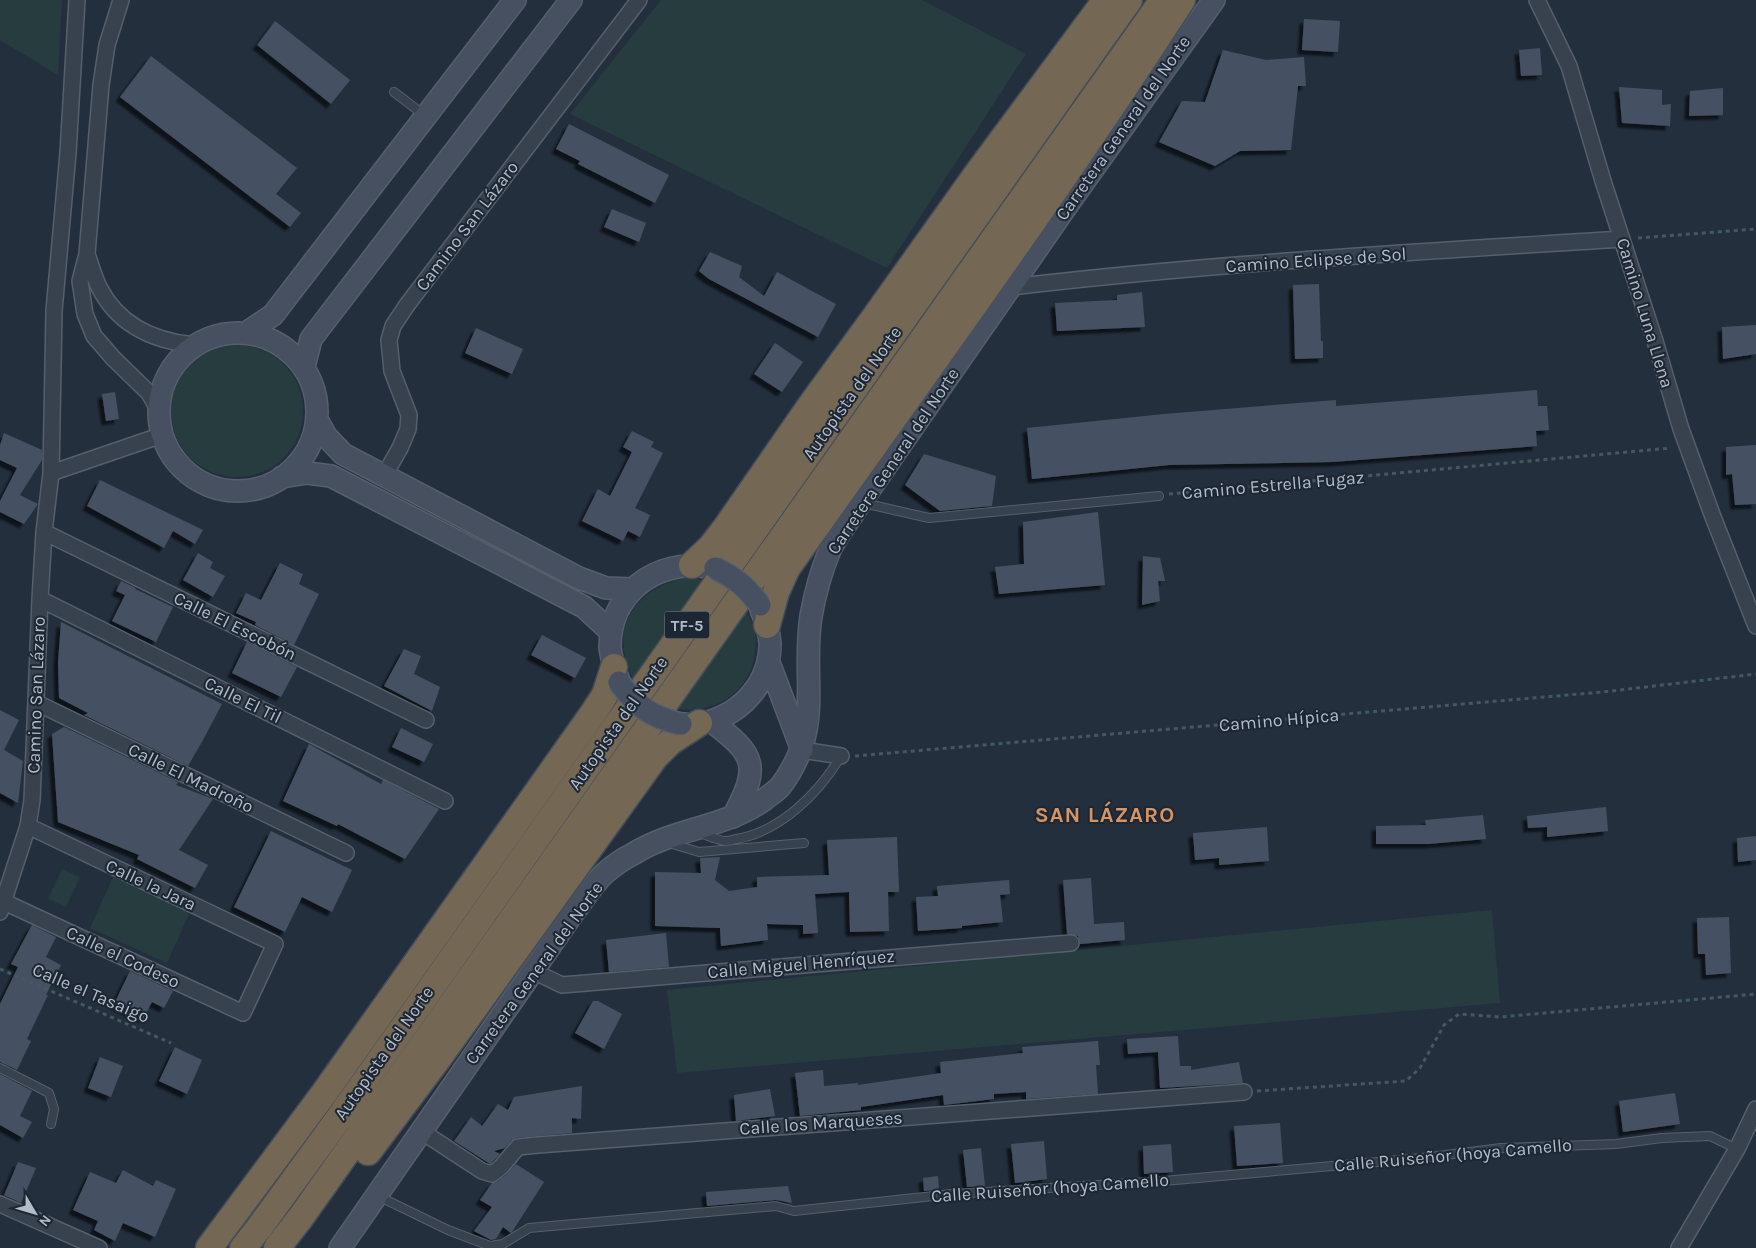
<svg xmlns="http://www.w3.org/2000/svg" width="1756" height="1248" font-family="Karla,sans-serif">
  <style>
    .green { fill: #263c3f }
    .building { fill: #455162; filter: url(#shadow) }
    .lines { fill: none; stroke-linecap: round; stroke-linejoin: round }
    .service-casing { stroke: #565f6c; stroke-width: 10 }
    .minor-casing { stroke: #565f6c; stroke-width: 18 }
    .secondary-casing { stroke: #565f6c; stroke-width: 24 }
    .motorway-casing { stroke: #434c59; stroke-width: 29 }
    .path { stroke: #44595c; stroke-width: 3; stroke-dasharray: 4 4; stroke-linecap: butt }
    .service { stroke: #38414e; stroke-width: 8 }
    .minor { stroke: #38414e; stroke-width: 15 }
    .secondary { stroke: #465061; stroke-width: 21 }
    .motorway { stroke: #746855; stroke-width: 26 }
    .secondary-bridge-casing { stroke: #565f6c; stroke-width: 24; stroke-linecap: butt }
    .secondary-bridge { stroke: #465061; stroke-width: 21 }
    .labels { text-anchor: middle; stroke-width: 4; stroke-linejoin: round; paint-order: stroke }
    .shield { fill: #1d2633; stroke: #878f9c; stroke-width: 1 }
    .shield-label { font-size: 16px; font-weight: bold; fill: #b4bcc9 }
    .street-label { font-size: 18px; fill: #b4bcc9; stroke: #1d2633 }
    .district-label { font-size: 22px; font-weight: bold; letter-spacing: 1px; fill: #d59563; stroke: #1d2633 }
  </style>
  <defs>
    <filter id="shadow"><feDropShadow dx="-4.5" dy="4.5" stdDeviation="1" flood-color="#0009"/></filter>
  </defs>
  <rect width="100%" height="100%" fill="#242f3e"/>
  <!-- green -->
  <path class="green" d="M0,0H62L58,75L0,40Z
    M661,0H922L1026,54L887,268L570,114Z
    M171 411a66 66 0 1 1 132 0a66 66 0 1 1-132 0Z
    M686,577L703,580L633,679C608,628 634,590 686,577Z
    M746,610C750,620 756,631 756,642C755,689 720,714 677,709Z
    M62,869L80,877L66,907L48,899Z
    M113,877L190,912L167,963L90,928Z
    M1492,910L1500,1003L677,1073L667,990Z"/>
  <!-- building -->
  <path class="building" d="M1304,19L1340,21L1338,52L1302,50Z
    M275,21L350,80L331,104L257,45Z
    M1540,48L1542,75L1521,76L1519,50Z
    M1223,50L1266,60L1304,57L1306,86H1298L1291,150L1240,151L1215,166L1159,142L1182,101L1205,102Z
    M151,56L297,168L276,194L301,213L290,227L120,97Z
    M1619,87L1662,90V105L1671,104L1670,126L1622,123Z
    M1723,88V115L1689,116L1690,91Z
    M569,124L669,175L655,203L578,164L580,161L556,149Z
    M612,209L646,223L639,242L604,227Z
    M710,252L742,266L739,277L764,296L777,272L836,304L818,337L709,279L699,271Z
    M1319,284L1321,341H1323V358L1295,359L1293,285Z
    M1142,292L1145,327L1057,331L1055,303L1117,300V295Z
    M1756,325V354L1723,359L1722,327Z
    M476,328L523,349L512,374L465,353Z
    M775,343L803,362L782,392L754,374Z
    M1537,390L1538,406H1547L1549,430L1536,431L1537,446L1333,462L1169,465L1032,479L1027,428L1164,414L1336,400V406Z
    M115,392L119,419L106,421L102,394Z
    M632,431L654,442L651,447L663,453L635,508L650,515L647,522L640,537L628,531L623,541L582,521L598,489L610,496L632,452L623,447Z
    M4,433L42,450V460L20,495L38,504L24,524L0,512V501L17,468L0,460V445Z
    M1756,445V504L1735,505L1732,474L1726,475V447Z
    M924,454L996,476L992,506L940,511L905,485Z
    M100,480L203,530L195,544L173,531L164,548L87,506Z
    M1098,512L1105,585L999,594L995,567L1024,564L1023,522Z
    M198,553L213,562L210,568L225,576L213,597L183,580Z
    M1143,556L1160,558L1165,581H1158L1160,601L1142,605Z
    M280,563L303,574L299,584L319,594L294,645L255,625L256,622L236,613L246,593L261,600Z
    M121,581L136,588L135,589L173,607L156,642L112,621L125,595L116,591Z
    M61,622L222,704L203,740L188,766L84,715L88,713L59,698L58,662Z
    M542,635L586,658L575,678L531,655Z
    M247,642L297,667L281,697L232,673Z
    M404,649L421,656L414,674L440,687L432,711L384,686Z
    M0,710L19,720L4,750L23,761L18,803L0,793Z
    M64,727L178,782L176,785L213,799L179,850L208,865L195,888L137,859L139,855L58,822L52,734Z
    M401,728L433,744L424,762L392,747Z
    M309,744L381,784L383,780L439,809L405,859L338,824L337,826L283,801Z
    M1606,807L1608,831L1547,837V827L1528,828L1527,816Z
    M1483,815L1486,839L1428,844H1376V826L1426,825L1425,820Z
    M1267,827L1269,861L1219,865V858L1195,860L1193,833Z
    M271,831L352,870L332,912L302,897L285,932L234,907Z
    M1756,836V860L1738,862L1737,838Z
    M897,837L899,892H888L889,931L850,932L849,892L815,894L818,933L803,934V925L767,924L768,940L721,946L720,928L655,926V872L701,873L700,858L720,857L715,880L729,891L757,887V877L829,875L827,840Z
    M1091,878L1094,924L1124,922L1125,940L1080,944L1078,936L1067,934L1063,880Z
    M1009,880L1010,894L1000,895L1003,922L962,926V928L918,931L916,897L938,896L937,886Z
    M1729,917L1731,973L1706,975L1705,954H1698L1697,918Z
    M32,925L56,937L46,957L61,965L46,995H48L27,1039L31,1041L17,1070L0,1062V1004L18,967L11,964Z
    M666,933L669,967L609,972L606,940Z
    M130,971L173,991L164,1008L152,1002L143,1019L114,1004Z
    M593,1001H598L622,1014L604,1049L575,1033Z
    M1178,1036L1180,1066H1191V1070L1239,1062L1243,1083L1160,1088L1158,1052L1128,1054L1127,1039Z
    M1098,1041L1100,1065H1096L1098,1094L1026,1099V1092L994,1094V1099L944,1105L943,1095L861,1107V1110L800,1116L795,1073L823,1070L824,1086L858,1083V1085L941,1073L940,1062L1023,1053L1022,1047Z
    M175,1047L202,1060L187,1094L159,1081Z
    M100,1057L123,1066L111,1097L88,1088Z
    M0,1074L32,1091L20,1116L32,1122L23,1138L0,1125Z
    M582,1086L581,1119L572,1118V1133L516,1138L511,1141L505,1148L494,1151L500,1154L490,1164L454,1141L471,1117L482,1126L498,1104L508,1110L514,1097Z
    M770,1089L775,1116L736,1121L734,1095Z
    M1675,1093L1680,1124L1623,1132L1619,1101Z
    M1280,1123L1283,1163L1237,1166L1234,1126Z
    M1044,1141L1047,1179L1015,1183L1011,1144Z
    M1171,1144L1173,1172L1144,1174L1143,1146Z
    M981,1148L985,1186L967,1187L963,1150Z
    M18,1162L36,1168L21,1203L4,1195Z
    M516,1164L544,1182L512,1232L511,1233L503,1227L496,1239L491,1240L474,1231L492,1207L480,1200L492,1183L498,1181L507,1174Z
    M123,1170L153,1186L156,1180L176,1189L155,1237L123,1223L115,1241L94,1230L98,1221L73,1210L90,1172L116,1183Z
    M938,1176L939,1190L924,1191L923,1178Z
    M788,1186L792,1203L776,1200L707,1206L706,1192Z"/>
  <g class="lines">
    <!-- service casing -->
    <g class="service-casing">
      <path id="service" d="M394,92L424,115
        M863,503L929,518L1159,496
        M699,833C707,835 716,840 725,841C728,841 733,840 736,839C780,832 819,793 841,756
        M669,843L699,852L804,843
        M0,1068L49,1093L54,1109L51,1124
        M378,1196L448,1230L490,1246L503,1244L529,1228L776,1206L794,1211L952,1194L1164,1181L1422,1158L1501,1148L1616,1144L1662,1138L1710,1136L1737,1149"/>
    </g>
    <!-- minor casing -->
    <g class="minor-casing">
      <path id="minor" d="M121,0L107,45L101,85L87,254L80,281L85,314L94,336L113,358L149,393L158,409
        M1537,0L1569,66L1603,181L1655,341L1681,429L1713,517L1756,626
        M87,254C91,265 94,277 99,287C118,325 154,341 194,345
        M1011,287C1214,263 1418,252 1622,239
        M51,473L162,435
        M384,476L400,448L408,429L409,415L392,371L389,340L393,326L407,305L639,0
        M44,532L426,720
        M40,599L445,801
        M37,703L346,853
        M802,750L841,756
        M0,900L243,1013L275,944L28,826
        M0,912L28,826L32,800L40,599L44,532L51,473L54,311L68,153L77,0
        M533,971L562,985L1071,943
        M421,1131L482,1171L492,1174L501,1167L518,1147L538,1145L1244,1092
        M0,1204L99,1248
        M1679,1248L1737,1149L1756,1109"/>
    </g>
    <!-- secondary casing -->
    <g class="secondary-casing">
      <path id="secondary" d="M246,333L273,315L515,0
        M159 412a79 79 0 1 1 158 0a79 79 0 1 1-158 0Z
        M304,367L311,339L571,0
        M317,420L326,436L343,454L579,578L606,588L633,589
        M282,477L307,473L331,476L584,607L611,632
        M768,660L802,750
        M619,681C615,670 611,659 610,647C610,593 656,559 707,567
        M711,721C757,756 760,766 733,817
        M684,724C729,727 771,689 770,643C769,631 766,621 761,610
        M340,1248L574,912C584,899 593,884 605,873C613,866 623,859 633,854C674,828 726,828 765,799C770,795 776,791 780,787C825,728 801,681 811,616C815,594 821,571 830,550C838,534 851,518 861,502L1066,207L1214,0"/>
    </g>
    <!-- motorway casing -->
    <g class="motorway-casing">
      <path id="motorway" d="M692,565L711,547L725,529L811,405L875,317L977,174L1106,0
        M767,625L776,592L787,568C920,380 1057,194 1182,0
        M368,1152L437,1060L655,757L670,742L699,723
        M209,1248L325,1092L594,712L605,695L614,667
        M243,1248L259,1228L342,1114L1129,0
        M277,1248L301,1217L1163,0"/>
    </g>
    <!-- path -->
    <path class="path" d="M1638,238L1756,229
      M1169,494L1671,448
      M855,756L1603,692L1756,674
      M0,969L171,1043
      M1257,1091L1406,1081L1420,1068L1444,1025L1459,1014L1500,1017L1756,994"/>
    <!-- service -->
    <use href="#service" class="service"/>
    <!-- minor -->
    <use href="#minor" class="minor"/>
    <!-- secondary -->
    <use href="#secondary" class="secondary"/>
    <!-- motorway -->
    <use href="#motorway" class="motorway"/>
    <!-- secondary-bridge casing -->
    <g class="secondary-bridge-casing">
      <path id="secondary-bridge" d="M715,568C737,579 744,585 760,605
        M619,682C637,707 651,717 681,724"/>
    </g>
    <!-- secondary-bridge -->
    <use href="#secondary-bridge" class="secondary-bridge"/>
  </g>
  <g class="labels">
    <!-- shield labels -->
    <rect class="shield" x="664.5" y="611.5" width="45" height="27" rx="4"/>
    <g class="shield-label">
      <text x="687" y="631">TF-5</text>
    </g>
    <!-- street labels -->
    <g class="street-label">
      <text transform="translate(1123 128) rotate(-55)" y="6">Carretera General del Norte</text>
      <text transform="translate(467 226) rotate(-53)" y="6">Camino San Lázaro</text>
      <text transform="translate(1316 260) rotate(-4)" y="6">Camino Eclipse de Sol</text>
      <text transform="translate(1645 313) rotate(73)" y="6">Camino Luna Llena</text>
      <text transform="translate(852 393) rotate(-55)" y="6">Autopista del Norte</text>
      <text transform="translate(893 461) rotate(-56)" y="6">Carretera General del Norte</text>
      <text transform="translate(1273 485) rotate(-5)" y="6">Camino Estrella Fugaz</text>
      <text transform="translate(235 626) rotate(26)" y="6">Calle El Escobón</text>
      <text transform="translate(36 695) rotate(-88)" y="6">Camino San Lázaro</text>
      <text transform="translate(243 700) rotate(26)" y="6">Calle El Til</text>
      <text transform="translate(1279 720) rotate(-5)" y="6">Camino Hípica</text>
      <text transform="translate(618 723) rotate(-55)" y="6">Autopista del Norte</text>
      <text transform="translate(191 778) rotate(26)" y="6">Calle El Madroño</text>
      <text transform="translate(151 885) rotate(25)" y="6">Calle la Jara</text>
      <text transform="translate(123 957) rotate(25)" y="6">Calle el Codeso</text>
      <text transform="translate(801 964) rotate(-5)" y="6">Calle Miguel Henríquez</text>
      <text transform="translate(534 973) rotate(-54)" y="6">Carretera General del Norte</text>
      <text transform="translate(91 993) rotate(23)" y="6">Calle el Tasaigo</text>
      <text transform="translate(384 1053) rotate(-55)" y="6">Autopista del Norte</text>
      <text transform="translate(821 1123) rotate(-4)" y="6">Calle los Marqueses</text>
      <text transform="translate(1453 1155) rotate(-5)" y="6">Calle Ruiseñor (hoya Camello</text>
      <text transform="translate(1050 1188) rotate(-4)" y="6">Calle Ruiseñor (hoya Camello</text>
    </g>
    <!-- district labels -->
    <g class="district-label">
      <text x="1105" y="822">SAN LÁZARO</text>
    </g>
  </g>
  <!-- north arrow -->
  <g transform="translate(35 1213) rotate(128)" stroke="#1d2633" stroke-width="4" paint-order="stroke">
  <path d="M0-4L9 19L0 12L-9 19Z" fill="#b4bcc9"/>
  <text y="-8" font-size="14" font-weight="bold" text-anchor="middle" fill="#b4bcc9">N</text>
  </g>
</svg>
